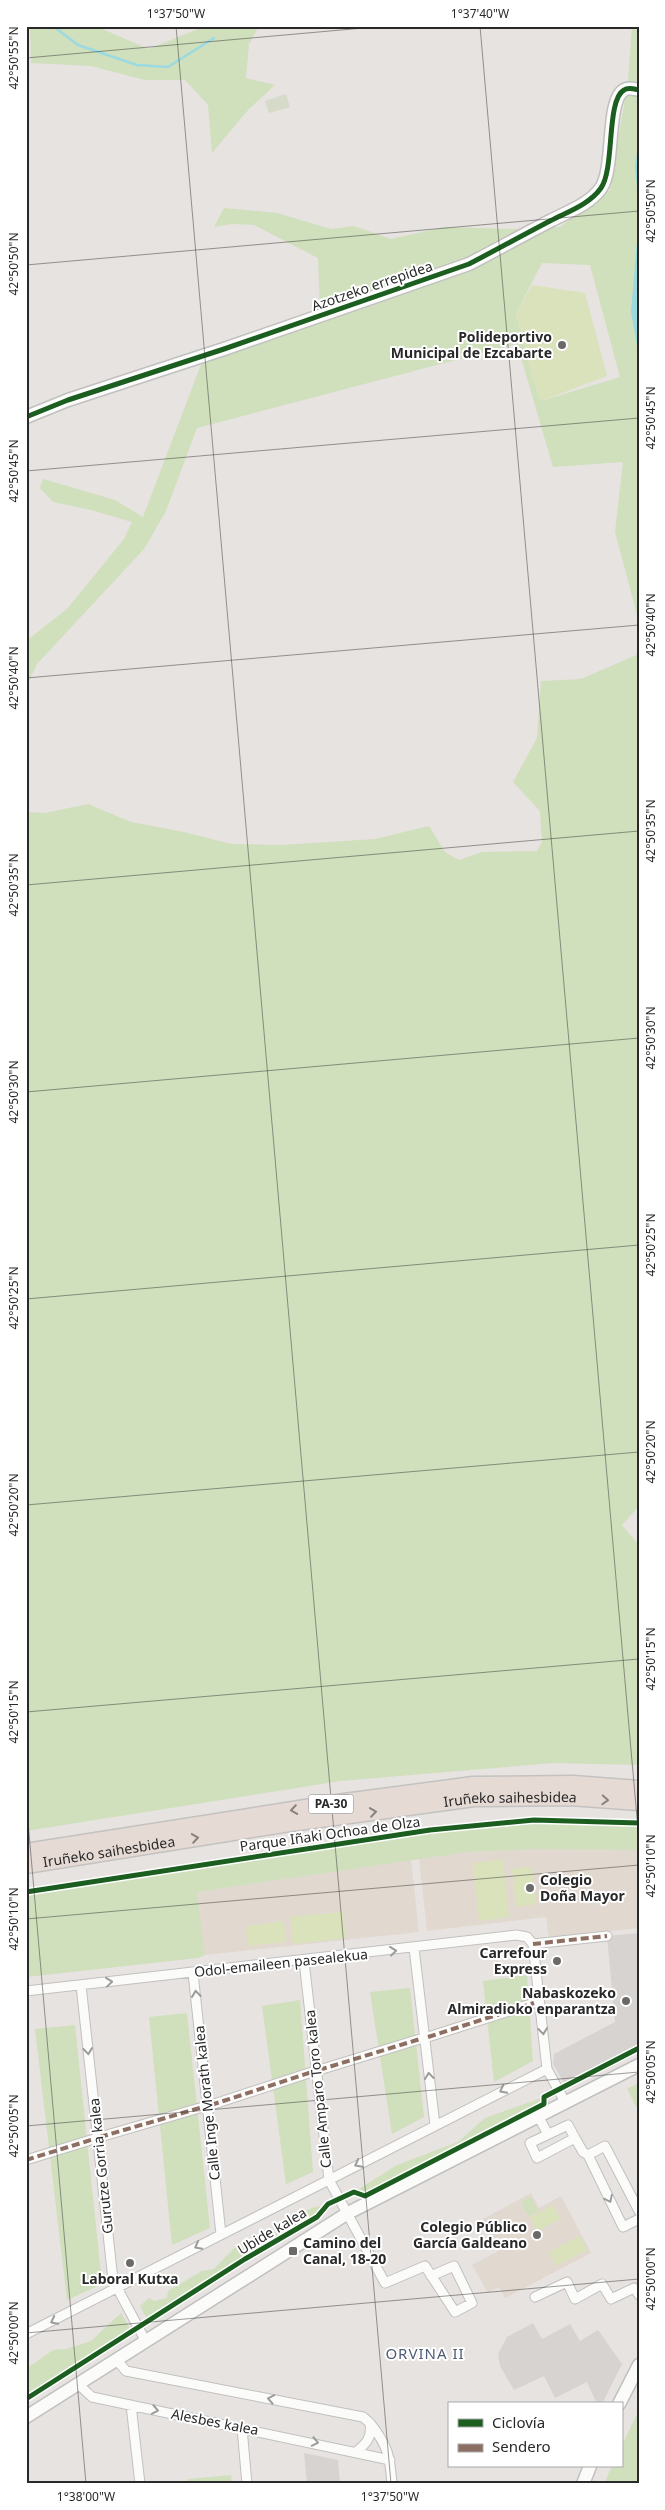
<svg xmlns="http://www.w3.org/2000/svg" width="665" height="2510" font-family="'Noto Sans',sans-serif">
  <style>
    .education { fill: #e1d8cf }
    .green { fill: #d0dfbc; fill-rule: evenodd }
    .cemetery { fill: #d6dac9 }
    .pitch { fill: #dae2bb }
    .plaza { fill: #d7d3d0 }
    .water { fill: #9bdae1 }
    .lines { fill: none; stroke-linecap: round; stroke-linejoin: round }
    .stream { stroke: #9bdae1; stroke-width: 2.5 }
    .street-casing { stroke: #c1c0c0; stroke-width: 11 }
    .secondary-casing { stroke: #c1c0c0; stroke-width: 15 }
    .highway-casing { stroke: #c3c2c1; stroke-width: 19 }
    .street { stroke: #fbfbfa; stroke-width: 9 }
    .secondary { stroke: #fbfbfa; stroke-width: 12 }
    .highway { stroke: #e6dad5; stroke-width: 16 }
    .quiet { stroke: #8d6e63; stroke-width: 4; stroke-dasharray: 8 4; stroke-linecap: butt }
    .cycleway-casing { stroke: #fff; stroke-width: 8 }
    .cycleway { stroke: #1b5e20; stroke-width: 5 }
    .oneway { stroke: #88827f }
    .oneway2 { stroke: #9c9c9c }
    .ticks { fill: none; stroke: #292929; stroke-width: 1; stroke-opacity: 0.45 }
    .poi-dot { fill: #6c6a69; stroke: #fff; stroke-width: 2 }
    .labels { text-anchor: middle; stroke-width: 4; stroke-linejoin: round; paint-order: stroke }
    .shield { fill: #fff; stroke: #696969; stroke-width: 1 }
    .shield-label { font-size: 12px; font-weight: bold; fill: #292929 }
    .street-label { font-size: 14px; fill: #292929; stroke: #fff }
    .poi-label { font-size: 14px; font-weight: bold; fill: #292929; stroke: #fff; text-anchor: end }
    .neighbourhood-label { font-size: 15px; letter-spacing: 1px; fill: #4f5c75; stroke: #fff }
    .neatline { fill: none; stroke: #292929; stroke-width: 2 }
    .ticks-label { font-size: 12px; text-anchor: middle; fill: #292929 }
  </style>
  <rect width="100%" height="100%" fill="#e7e3e0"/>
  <!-- education -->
  <path class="education" d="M538,1849L639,1850V1928L549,1938L546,1917L427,1931L419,1858L467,1852Z
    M411,1860L419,1932L205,1955L197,1892Z
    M531,2193L539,2208L561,2196L591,2253L505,2298L499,2287L488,2293L472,2265L500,2250L483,2219Z"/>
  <!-- green -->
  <path class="green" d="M30,26H95L149,49L205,26H259L249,44L246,78L275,85L249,109L212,153L208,105L185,80H145L91,66L31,63Z
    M632,26H639V622L615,532L623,462L553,467L517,344L197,428L166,511L144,549L37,664L26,688V641L67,609L124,539L132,522L91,510L53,502L40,488L43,479L115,500L143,517L200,367L205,360L320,310L318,258L254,225L232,224L214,227L224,208L277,213L331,229L354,226L391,239L445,227L512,229L560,227L610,190L628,80ZM542,263L590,265L620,377L541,401L533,379L516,313Z
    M639,654V1506L622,1525L639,1545V1765L554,1763L340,1781L26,1831V812L45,813L88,804L131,822L184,832L231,844L281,845L375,839L429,826L445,852L459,860L482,852L537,851L542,842L540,811L513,782L537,738L541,681L581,679Z
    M556,1818L639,1821V1850L538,1849L467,1852L197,1892L205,1955L198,1958L26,1977V1888C77,1884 126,1875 176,1867C302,1847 429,1822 556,1818Z
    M527,1975L533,2061L494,2082L483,1981Z
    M410,1988L424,2117L392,2134L370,1992Z
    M300,2000L313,2172L286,2184L262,2006Z
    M187,2013L210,2228L172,2245L149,2017Z
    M75,2025L102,2284L67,2300L35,2029Z
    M639,2083V2112L627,2089Z
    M544,2097V2104L365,2196L354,2192L397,2165L458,2142L485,2118Z
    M531,2197L538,2211L528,2216L521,2202Z
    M328,2204L317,2217L245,2259L148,2321L140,2306L149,2298L154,2301L167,2298L168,2291L202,2271L214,2269L236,2246L275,2236L279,2224L312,2208Z
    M121,2313L132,2332L26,2400V2369L53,2350L66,2349L91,2341Z
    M639,2410V2484H604L612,2466H621V2447Z
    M231,2475L232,2484H188V2479Z"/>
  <!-- cemetery -->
  <path class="cemetery" d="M286,94L290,107L269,113L265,101Z"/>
  <!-- pitch -->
  <path class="pitch" d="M532,285L585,293L607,376L541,401L533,379L516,313Z
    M503,1859L509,1917L479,1921L473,1863Z
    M532,1867L536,1904L516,1907L512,1869Z
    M343,1912L346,1938L293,1944L290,1917Z
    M284,1921L286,1942L248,1946L246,1926Z
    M553,2205L560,2219L537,2231L530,2217Z
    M579,2236L587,2250L556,2266L549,2252Z"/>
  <!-- plaza -->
  <path class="plaza" d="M639,1933V2044L564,2083L553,2064L554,2054L615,2022L607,1936Z
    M533,2323L542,2339L570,2324L580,2341L598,2330L622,2364L602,2404H597L587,2382L555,2398L544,2376L514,2390L500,2366L498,2354L507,2337Z
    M304,2453L338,2460L340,2484H307Z"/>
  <!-- water -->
  <path class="water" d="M639,137V208L635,167Z
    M639,218V356L631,312Z"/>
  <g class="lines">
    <!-- stream -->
    <path class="stream" d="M53,26L78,45L137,65L168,67L214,38"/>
    <!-- street casing -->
    <g class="street-casing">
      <path id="street" d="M533,1944L607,1936
        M414,1948L435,2125
        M304,1961L329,2180L385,2283L425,2266L455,2312L472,2303L454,2266L431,2276
        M193,1973L221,2234
        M81,1985L113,2280L145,2340
        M26,1991L516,1935L527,1937L533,1944L547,2069L565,2102
        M428,2037L534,2003
        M319,2070L420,2039
        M211,2105L312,2072
        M538,2116L548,2134
        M568,2125L575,2138L537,2158L530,2143Z
        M100,2137L203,2107
        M575,2138L583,2152L588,2155L623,2227L639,2219
        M588,2155L605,2146L639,2211
        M26,2160L94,2139
        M535,2297L567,2282L575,2299L602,2284L611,2299L634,2288L639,2295
        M26,2334L547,2069
        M116,2359L126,2371L363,2417L370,2423C372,2437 367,2443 357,2451
        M78,2384L92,2397L390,2460
        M131,2405L140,2484
        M370,2423C388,2446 390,2456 392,2484
        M242,2428L247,2484"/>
    </g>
    <!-- secondary casing -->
    <g class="secondary-casing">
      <path id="secondary" d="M26,417L68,400L224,349L469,264C496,250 523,235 550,221C567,212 589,205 601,188C615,168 606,100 624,90C628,87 634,89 639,90
        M619,2404L639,2365
        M26,2417L348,2213L639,2065
        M583,2484L590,2466"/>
    </g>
    <!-- highway casing -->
    <g class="highway-casing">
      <g id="highway">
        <path d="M26,1852L337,1803L473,1785L573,1784L639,1789"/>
        <path id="s1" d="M26,1865L283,1824L474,1798L570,1797L639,1802"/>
      </g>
    </g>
    <!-- street -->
    <use href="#street" class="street"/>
    <!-- secondary -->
    <use href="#secondary" class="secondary"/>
    <!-- highway -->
    <use href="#highway" class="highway"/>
    <!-- quiet -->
    <path class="quiet" d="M533,1944L607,1936
      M428,2037L534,2003
      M319,2070L420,2039
      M211,2105L312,2072
      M100,2137L203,2107
      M26,2160L94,2139"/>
    <!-- cycleway casing -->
    <g class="cycleway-casing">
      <path id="cycleway" d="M26,417L68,400L224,349L469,264C496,250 523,235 550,221C567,212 589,205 601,188C615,168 606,100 624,90C628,87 634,89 639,90
        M26,1892L430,1830L534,1820L639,1823
        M26,2399L245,2259L317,2217L328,2204L354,2192L365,2196L544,2104V2097L639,2048"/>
    </g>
    <!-- cycleway -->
    <use href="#cycleway" class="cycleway"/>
  </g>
  <!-- one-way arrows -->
  <defs><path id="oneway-chevron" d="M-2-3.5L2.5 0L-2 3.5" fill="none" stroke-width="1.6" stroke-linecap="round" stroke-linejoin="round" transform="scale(1.25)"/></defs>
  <g class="oneway">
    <use href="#oneway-chevron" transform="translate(605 1800) rotate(3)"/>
    <use href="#oneway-chevron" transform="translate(294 1810) rotate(171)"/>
    <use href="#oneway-chevron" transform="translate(373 1812) rotate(-8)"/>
    <use href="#oneway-chevron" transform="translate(195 1838) rotate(-9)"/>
  </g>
  <g class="oneway2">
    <use href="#oneway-chevron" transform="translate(393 1951) rotate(-6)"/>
    <use href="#oneway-chevron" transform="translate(109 1982) rotate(-6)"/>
    <use href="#oneway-chevron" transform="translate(196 1994) rotate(-96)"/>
    <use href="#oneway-chevron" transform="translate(543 2031) rotate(84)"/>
    <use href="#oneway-chevron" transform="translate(88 2051) rotate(84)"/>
    <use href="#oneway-chevron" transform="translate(429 2076) rotate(-97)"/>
    <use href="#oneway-chevron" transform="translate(503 2090) rotate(153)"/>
    <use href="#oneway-chevron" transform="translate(358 2164) rotate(153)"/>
    <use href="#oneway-chevron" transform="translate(609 2199) rotate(64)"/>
    <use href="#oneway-chevron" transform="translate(198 2246) rotate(152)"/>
    <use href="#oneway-chevron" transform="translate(54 2321) rotate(153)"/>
    <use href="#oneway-chevron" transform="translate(271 2399) rotate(-169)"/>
    <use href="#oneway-chevron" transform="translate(155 2410) rotate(11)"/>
    <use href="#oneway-chevron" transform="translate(315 2442) rotate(11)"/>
  </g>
  <!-- ticks -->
  <path class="ticks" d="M176,26L391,2484M480,26L639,1841M26,58L386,26M26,265L639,211M26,471L639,418M26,678L639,625M26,885L639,831M26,1092L639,1038M26,1299L639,1245M26,1505L639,1452M26,1712L639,1659M26,1799L86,2484M26,1919L639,1865M26,2126L639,2072M26,2333L639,2279"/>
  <!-- markers -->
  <g class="poi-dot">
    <circle cx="562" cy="345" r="5"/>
    <circle cx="530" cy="1888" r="5"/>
    <circle cx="557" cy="1961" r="5"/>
    <circle cx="626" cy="2001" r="5"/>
    <circle cx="537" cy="2235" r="5"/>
    <rect x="288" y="2246" width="10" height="10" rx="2.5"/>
    <circle cx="130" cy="2263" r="5"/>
  </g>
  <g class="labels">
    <!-- shield labels -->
    <rect class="shield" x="308.5" y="1794.5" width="45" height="19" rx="4"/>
    <g class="shield-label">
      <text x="331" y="1808">PA-30</text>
    </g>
    <!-- street labels -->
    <g class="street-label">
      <text transform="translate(372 286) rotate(-19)" y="5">Azotzeko errepidea</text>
      <text dy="5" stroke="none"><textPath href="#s1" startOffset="489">Iruñeko saihesbidea</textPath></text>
      <text transform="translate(330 1834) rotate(-8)" y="5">Parque Iñaki Ochoa de Olza</text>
      <text dy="5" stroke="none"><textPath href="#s1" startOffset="84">Iruñeko saihesbidea</textPath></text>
      <text transform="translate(281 1963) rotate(-6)" y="5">Odol-emaileen pasealekua</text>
      <text transform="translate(318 2089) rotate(-96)" y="5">Calle Amparo Toro kalea</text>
      <text transform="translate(207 2103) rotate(-96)" y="5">Calle Inge Morath kalea</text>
      <text transform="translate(101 2166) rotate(-96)" y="5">Gurutze Gorria kalea</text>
      <text transform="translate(272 2231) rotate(-31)" y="5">Ubide kalea</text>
      <text transform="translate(215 2422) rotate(11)" y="5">Alesbes kalea</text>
    </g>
    <!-- poi labels -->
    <g class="poi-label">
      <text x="552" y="342">Polideportivo<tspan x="552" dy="16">Municipal de Ezcabarte</tspan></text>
      <text x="540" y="1885" text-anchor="start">Colegio<tspan x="540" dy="16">Doña Mayor</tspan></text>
      <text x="547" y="1958">Carrefour<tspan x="547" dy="16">Express</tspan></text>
      <text x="616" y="1998">Nabaskozeko<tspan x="616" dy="16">Almiradioko enparantza</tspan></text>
      <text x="527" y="2232">Colegio Público<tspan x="527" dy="16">García Galdeano</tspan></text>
      <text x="303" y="2248" text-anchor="start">Camino del<tspan x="303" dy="16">Canal, 18-20</tspan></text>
      <text x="130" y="2284" text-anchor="middle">Laboral Kutxa</text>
    </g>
    <!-- neighbourhood labels -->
    <g class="neighbourhood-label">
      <text x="425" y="2359">ORVINA II</text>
    </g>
  </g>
  <!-- border -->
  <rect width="665" height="2510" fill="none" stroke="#ffffff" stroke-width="55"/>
  <!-- legend -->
  <rect x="448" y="2402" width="175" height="65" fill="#ffffff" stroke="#a9a9a9"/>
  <rect x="458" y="2419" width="25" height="8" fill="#1b5e20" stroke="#a9a9a9"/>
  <text x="492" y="2428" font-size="15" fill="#292929">Ciclovía</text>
  <rect x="458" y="2444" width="25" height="8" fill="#8d6e63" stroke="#a9a9a9"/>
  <text x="492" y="2452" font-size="15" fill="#292929">Sendero</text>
  <rect x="28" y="28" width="610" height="2454" class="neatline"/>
  <g class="ticks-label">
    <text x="176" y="18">1°37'50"W</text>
    <text x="480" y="18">1°37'40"W</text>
    <text transform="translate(14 58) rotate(-90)" y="4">42°50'55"N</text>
    <text transform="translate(651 211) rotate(-90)" y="4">42°50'50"N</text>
    <text transform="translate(14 264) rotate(-90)" y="4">42°50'50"N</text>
    <text transform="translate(651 418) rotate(-90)" y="4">42°50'45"N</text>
    <text transform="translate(14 471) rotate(-90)" y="4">42°50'45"N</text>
    <text transform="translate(651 625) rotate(-90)" y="4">42°50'40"N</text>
    <text transform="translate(14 678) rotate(-90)" y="4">42°50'40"N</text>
    <text transform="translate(651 831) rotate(-90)" y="4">42°50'35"N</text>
    <text transform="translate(14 885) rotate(-90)" y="4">42°50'35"N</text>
    <text transform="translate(651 1038) rotate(-90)" y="4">42°50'30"N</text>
    <text transform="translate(14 1092) rotate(-90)" y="4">42°50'30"N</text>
    <text transform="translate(651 1245) rotate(-90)" y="4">42°50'25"N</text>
    <text transform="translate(14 1298) rotate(-90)" y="4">42°50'25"N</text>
    <text transform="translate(651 1452) rotate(-90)" y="4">42°50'20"N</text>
    <text transform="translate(14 1505) rotate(-90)" y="4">42°50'20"N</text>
    <text transform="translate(651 1659) rotate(-90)" y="4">42°50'15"N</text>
    <text transform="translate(14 1712) rotate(-90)" y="4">42°50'15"N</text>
    <text transform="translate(651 1866) rotate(-90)" y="4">42°50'10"N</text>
    <text transform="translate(14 1919) rotate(-90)" y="4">42°50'10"N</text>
    <text transform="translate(651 2072) rotate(-90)" y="4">42°50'05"N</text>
    <text transform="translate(14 2126) rotate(-90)" y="4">42°50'05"N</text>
    <text transform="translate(651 2279) rotate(-90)" y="4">42°50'00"N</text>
    <text transform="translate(14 2333) rotate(-90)" y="4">42°50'00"N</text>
    <text x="86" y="2501">1°38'00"W</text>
    <text x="390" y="2501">1°37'50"W</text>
  </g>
</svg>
